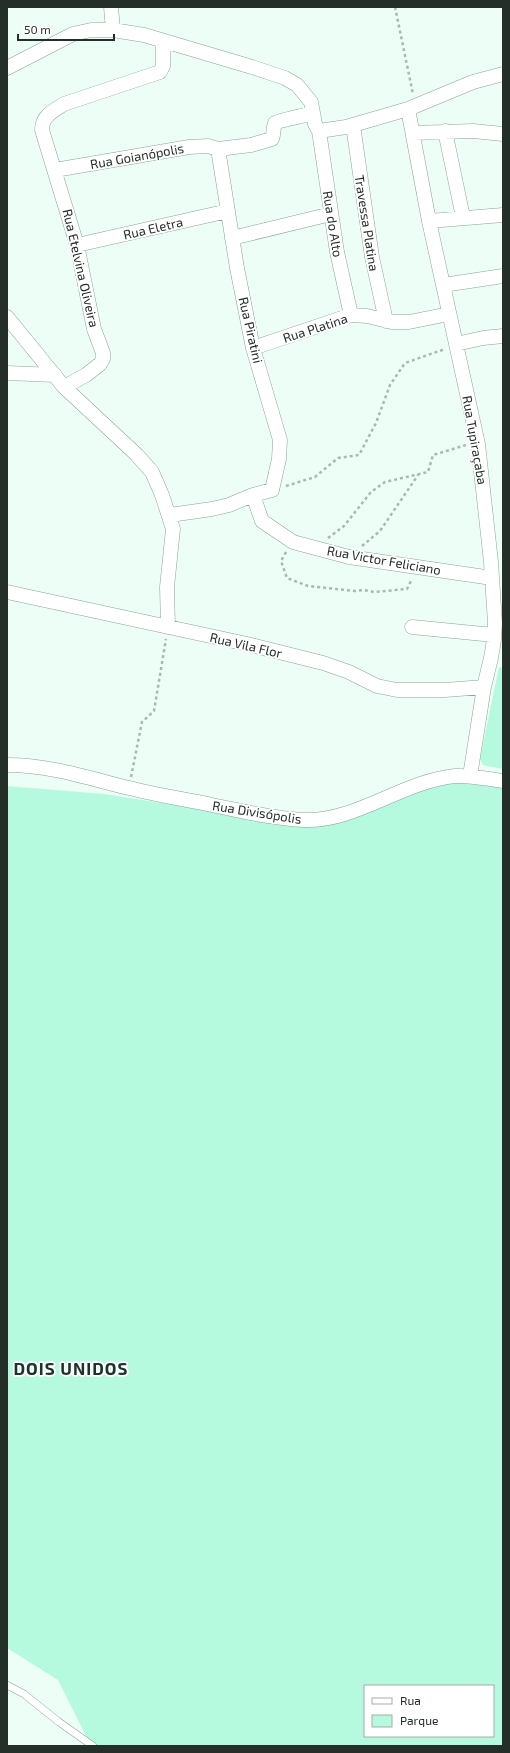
<svg xmlns="http://www.w3.org/2000/svg" width="510" height="1753" font-family="'Exo 2',sans-serif">
  <style>
    .green { fill: #b5f9df; fill-rule: evenodd }
    .lines { fill: none; stroke-linecap: round; stroke-linejoin: round }
    .service-casing { stroke: #88a499; stroke-width: 8 }
    .minor-casing { stroke: #88a499; stroke-width: 15 }
    .path { stroke: #a9b9b2; stroke-width: 2.5; stroke-dasharray: 3 3; stroke-linecap: butt }
    .service { stroke: #fff; stroke-width: 7 }
    .minor { stroke: #fff; stroke-width: 14 }
    .labels { text-anchor: middle; stroke-width: 3.5; stroke-linejoin: round; paint-order: stroke }
    .street-label { font-size: 13px; fill: #242f2a; stroke: #fff }
    .district-label { font-size: 17px; font-weight: bold; letter-spacing: 1px; fill: #1c342c; stroke: #fff }
  </style>
  <rect width="100%" height="100%" fill="#ecfef6"/>
  <!-- green -->
  <path class="green" d="M499,667L503,668V769L483,765L480,759Z
    M451,773L503,783V1746H91L58,1680L7,1648V786L104,794L316,827L397,789ZM365,1686H493V1736H365Z"/>
  <g class="lines">
    <!-- service casing -->
    <g class="service-casing">
      <path id="service" d="M7,1685L24,1694L59,1722L93,1746"/>
    </g>
    <!-- minor casing -->
    <g class="minor-casing">
      <path id="minor" d="M111,7L113,30
        M7,68L73,34L91,30H113L144,35L252,67L285,78L297,85L311,102L315,124L319,131L346,127L408,109L473,82L503,74
        M408,109L429,221L478,444L491,562L495,623L494,640L491,658L484,687L470,776
        M353,125L372,257L386,321
        M319,131L337,252L351,315
        M445,131L463,217
        M413,133L473,131L503,134
        M55,170L189,147L208,146L218,149L251,145L272,139C274,134 273,128 275,123C277,121 307,115 313,113
        M429,221L503,215
        M232,238L331,214
        M77,245L228,211
        M443,285L503,276
        M7,317L64,387L137,455L152,472L162,495L173,529L167,587L168,627
        M456,344L483,338L503,336
        M253,348L351,315L367,316L392,322H409L449,314
        M7,373L55,375
        M64,387L86,375L100,364L103,359V353L94,329L77,245L42,130C42,116 53,111 64,104L160,72L163,66V41
        M253,495L262,521L293,542L349,557L492,578
        M170,515L212,509L229,505L253,495L272,490L279,459L280,440L253,348L237,268L218,149
        M7,592L247,644L323,663L349,672L377,686L397,690H445L484,687
        M412,627L494,635
        M7,765C49,765 88,778 129,788C156,795 184,799 212,805C242,811 274,819 304,820C356,822 403,781 455,776C471,775 487,779 503,781"/>
    </g>
    <!-- path -->
    <path class="path" d="M395,7L413,94
      M286,486L315,477L338,458L359,455L376,423L390,385L405,363L445,349
      M328,538L344,526L371,492L385,482L428,472L433,455L466,445
      M362,546L380,531L418,475
      M286,552L281,561L287,578L308,586L355,591L364,590L374,592L407,589L412,579
      M131,777L142,722L154,711L166,639"/>
    <!-- service -->
    <use href="#service" class="service"/>
    <!-- minor -->
    <use href="#minor" class="minor"/>
  </g>
  <g class="labels">
    <!-- street labels -->
    <g class="street-label">
      <text transform="translate(137 156) rotate(-10)" y="5">Rua Goianópolis</text>
      <text transform="translate(367 223) rotate(81)" y="5">Travessa Platina</text>
      <text transform="translate(333 224) rotate(81)" y="5">Rua do Alto</text>
      <text transform="translate(153 228) rotate(-13)" y="5">Rua Eletra</text>
      <text transform="translate(81 268) rotate(77)" y="5">Rua Etelvina Oliveira</text>
      <text transform="translate(315 328) rotate(-18)" y="5">Rua Platina</text>
      <text transform="translate(251 330) rotate(77)" y="5">Rua Piratini</text>
      <text transform="translate(475 440) rotate(80)" y="5">Rua Tupiraçaba</text>
      <text transform="translate(384 560) rotate(10)" y="5">Rua Victor Feliciano</text>
      <text transform="translate(246 645) rotate(13)" y="5">Rua Vila Flor</text>
      <text transform="translate(257 812) rotate(9)" y="5">Rua Divisópolis</text>
    </g>
    <!-- district labels -->
    <g class="district-label">
      <text x="71" y="1375">DOIS UNIDOS</text>
    </g>
  </g>
  <!-- border -->
  <rect width="510" height="1753" fill="none" stroke="#242f2a" stroke-width="16"/>
  <!-- legend -->
  <rect x="364" y="1685" width="130" height="52" fill="#ffffff" stroke="#a7acaa"/>
  <rect x="372" y="1698" width="20" height="6" fill="#ffffff" stroke="#a7acaa"/>
  <text x="400" y="1705" font-size="12" fill="#242f2a">Rua</text>
  <rect x="372" y="1715" width="20" height="12" fill="#b5f9df" stroke="#a7acaa"/>
  <text x="400" y="1725" font-size="12" fill="#242f2a">Parque</text>
  <!-- scale -->
  <path d="M18 34v6h96v-6" fill="none" stroke="#242f2a" stroke-width="2"/>
  <text x="24" y="34" font-size="12" fill="#242f2a" stroke="#ffffff" stroke-width="3" paint-order="stroke">50 m</text>
</svg>
